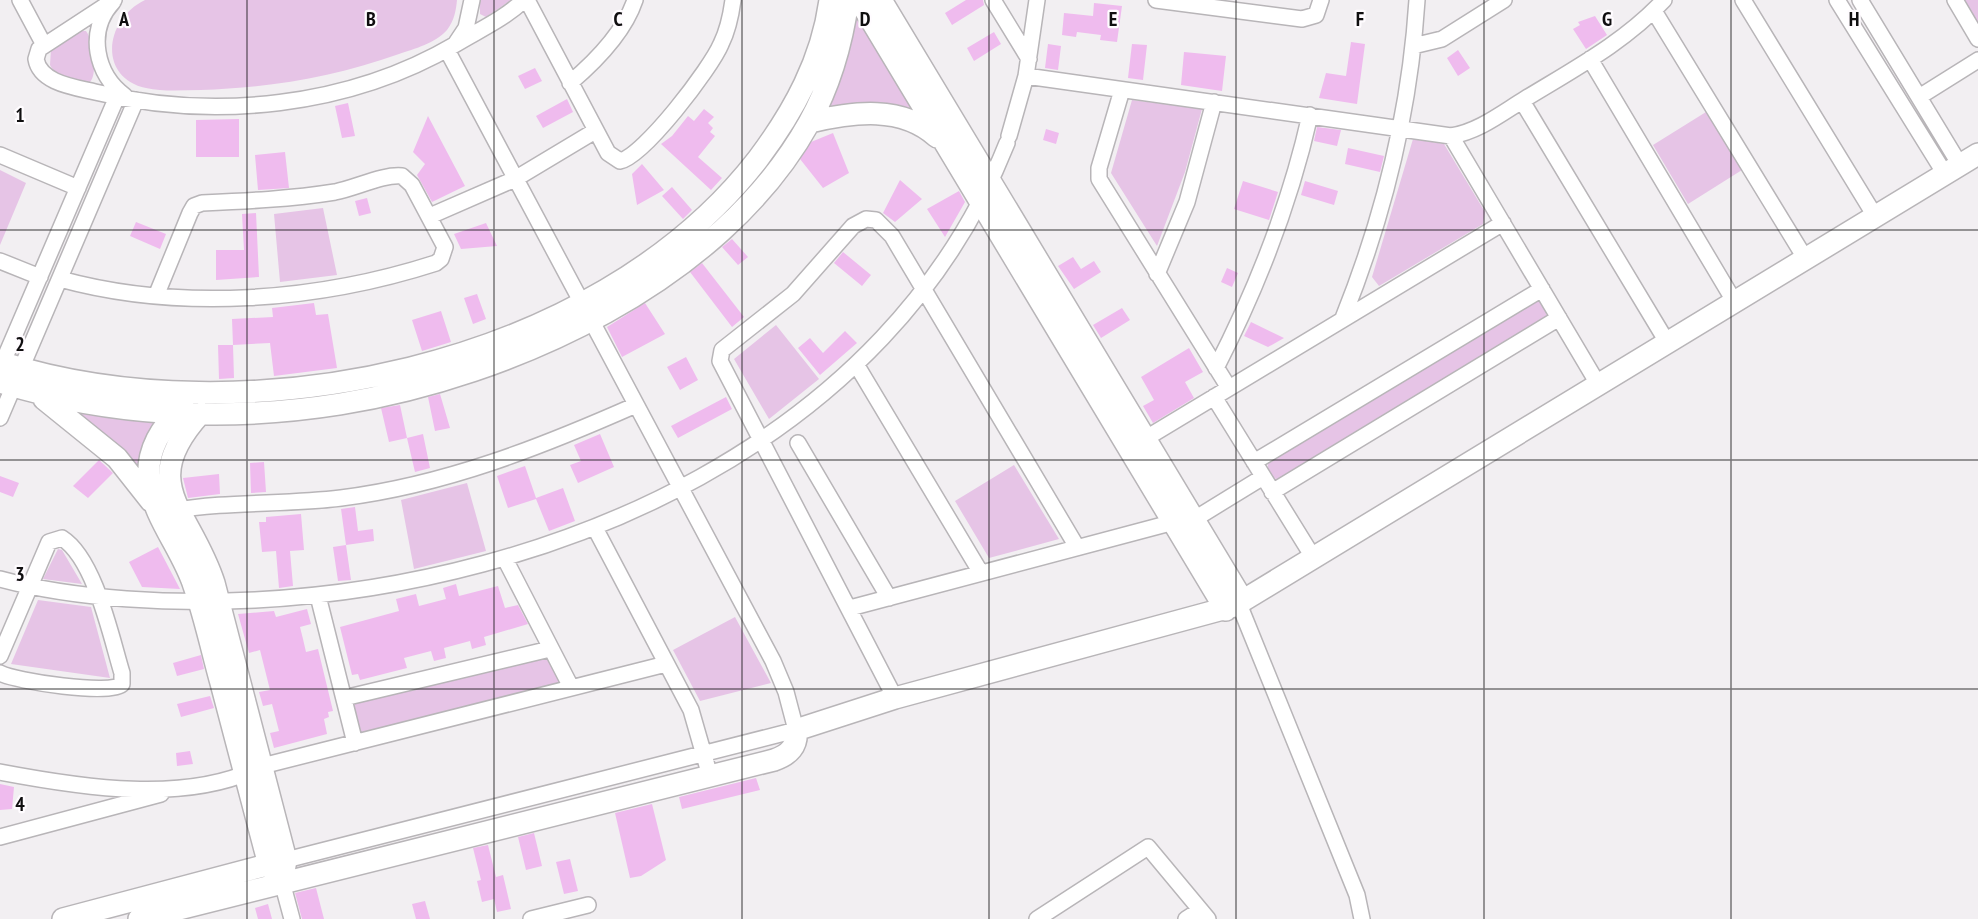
<svg xmlns="http://www.w3.org/2000/svg" width="1978" height="919" font-family="'PT Sans Narrow',sans-serif">
  <style>
    .green { fill: #e6c4e6 }
    .building { fill: #efbbee }
    .lines { fill: none; stroke-linecap: round; stroke-linejoin: round }
    .street-casing { stroke: #b8b5b8; stroke-width: 18 }
    .secondary-casing { stroke: #b8b5b8; stroke-width: 24 }
    .street { stroke: #fff; stroke-width: 15 }
    .secondary { stroke: #fff; stroke-width: 21 }
    .grid { fill: none; stroke: #100f10; stroke-width: 1.5; stroke-opacity: 0.55 }
    .grid-label { font-size: 20px; text-anchor: middle; font-weight: bold; fill: #100f10; stroke: #fffcff; stroke-width: 4.5; stroke-linejoin: round; paint-order: stroke }
  </style>
  <rect width="100%" height="100%" fill="#f2eff2"/>
  <!-- green -->
  <path class="green" d="M145,0H457C456,11 454,21 447,30C436,43 414,49 399,54C334,77 269,88 201,90C183,90 164,92 146,88C97,77 105,19 145,0Z
    M480,0H511L486,17L480,14Z
    M1964,0H1978V24Z
    M855,10L915,112C884,100 858,101 826,110Z
    M79,31H86C93,39 98,75 90,82C77,83 55,77 50,65L51,49Z
    M1132,100L1202,109L1185,172L1157,246L1111,173Z
    M1706,112L1742,170L1688,204L1653,145Z
    M1413,139L1444,144L1485,212L1483,224L1379,286L1372,277Z
    M0,170L26,183L0,245Z
    M323,208L337,275L280,282L274,214Z
    M1535,301L1544,303L1548,310L1545,319L1281,480L1272,478L1267,470L1269,460Z
    M776,325L819,379L769,419L734,359Z
    M76,409L158,420L139,468L74,411Z
    M1014,465L1059,539L989,558L955,501Z
    M467,483L486,551L414,569L401,500Z
    M58,549L62,550L82,584L43,579Z
    M38,600L91,607L110,678L11,664Z
    M735,617L771,683L700,701L673,650Z
    M547,655L563,684L359,734L351,702Z"/>
  <!-- building -->
  <path class="building" d="M966,0H983L984,5L952,25L945,13Z
    M1094,3L1122,6L1117,42L1100,40L1101,35L1077,32L1076,37L1062,35L1064,13L1093,16Z
    M1595,16L1607,35L1586,49L1573,29L1580,25L1578,22Z
    M994,32L1001,44L974,61L967,48Z
    M1351,42L1365,44L1357,104L1319,98L1326,73L1346,76Z
    M1048,44L1061,46L1058,70L1045,68Z
    M1132,44L1147,45L1143,80L1128,78Z
    M1458,50L1470,68L1458,76L1447,58Z
    M1184,52L1226,56L1222,91L1181,85Z
    M535,68L542,81L525,89L518,76Z
    M567,99L573,112L543,128L536,116Z
    M348,103L355,136L342,138L335,106Z
    M704,109L714,117L708,123L713,128L710,132L715,136L698,157L722,178L711,190L661,144L672,136L688,116L694,121Z
    M428,116L465,186L432,202L417,175L425,164L413,152Z
    M239,119V157H196V120Z
    M1317,127L1341,130L1337,146L1314,141Z
    M1046,129L1059,133L1056,144L1043,140Z
    M833,133L849,173L823,188L800,159L811,142Z
    M1348,148L1384,156L1380,172L1345,164Z
    M285,152L289,188L258,190L255,155Z
    M642,164L664,190L637,205L632,174Z
    M900,180L922,199L895,222L883,213Z
    M1243,181L1278,192L1269,220L1234,209Z
    M1305,181L1338,191L1334,205L1301,195Z
    M672,187L692,210L683,219L662,196Z
    M959,191L965,202L945,237L927,209Z
    M367,198L371,213L359,216L355,201Z
    M256,213L259,277L216,280V250H244L242,214Z
    M136,222L166,234L160,249L130,236Z
    M486,223L497,246L461,249L454,234Z
    M732,239L748,257L738,265L722,247Z
    M843,252L871,275L862,286L834,263Z
    M1073,257L1081,269L1094,261L1101,272L1074,289L1058,266Z
    M702,263L744,317L732,327L690,272Z
    M1227,268L1238,273L1232,287L1221,282Z
    M477,294L486,319L473,324L464,298Z
    M314,303L316,315L328,314L337,368L274,376L270,343L233,345L232,319L273,317L272,308Z
    M645,303L665,334L622,357L607,327Z
    M1122,308L1130,320L1101,338L1093,325Z
    M441,311L451,342L422,351L412,320Z
    M1251,322L1284,338L1268,347L1244,336Z
    M845,331L857,343L820,375L798,348L810,338L823,353Z
    M218,345H233L234,378L219,379Z
    M1189,348L1203,372L1185,382L1194,398L1153,423L1143,406L1154,400L1141,377Z
    M686,357L698,380L680,390L667,367Z
    M440,394L450,428L435,431L428,397Z
    M726,397L732,409L678,438L671,426Z
    M400,405L407,438L389,442L381,408Z
    M423,434L430,468L415,472L407,438Z
    M600,434L614,467L578,483L570,465L581,461L574,445Z
    M99,460L113,473L88,498L73,486Z
    M264,462L266,492L251,493L250,463Z
    M525,466L536,498L563,488L575,521L549,531L536,499L508,508L497,476Z
    M219,474L220,494L188,498L183,478Z
    M0,476L19,483L13,497L0,492Z
    M355,507L358,531L373,529L374,541L346,545L341,509Z
    M301,514L304,550L290,551L293,586L279,588L276,551L262,552L259,522H266V517Z
    M346,545L351,580L338,581L333,547Z
    M158,547L180,589L142,587L129,562Z
    M456,584L459,596L498,586L505,608L518,605L528,624L484,637L486,645L472,649L470,641L444,648L446,658L434,661L431,651L404,658L407,668L360,680L358,674L352,675L340,627L399,611L396,599L416,594L419,606L446,599L443,588Z
    M307,609L311,624L300,627L303,639L306,652L318,649L333,711L328,712L329,717L324,719L327,734L274,748L270,733L279,731L272,704L263,706L259,692L270,690L260,650L249,653L238,614L274,611L276,617Z
    M201,655L204,669L177,676L173,663Z
    M210,696L214,708L181,717L177,704Z
    M190,751L193,764L177,766L176,753Z
    M756,778L760,790L682,809L679,797Z
    M0,784L14,787L12,809L0,810Z
    M652,804L666,860L641,876L630,878L615,813Z
    M534,833L542,866L526,870L518,837Z
    M488,845L496,877L503,875L511,909L497,912L494,899L482,902L477,881L481,880L473,848Z
    M570,859L578,891L564,894L556,862Z
    M316,888L324,919H302L295,893Z
    M425,901L430,919H416L412,904Z
    M268,904L272,919H258L255,908Z"/>
  <g class="lines">
    <!-- street casing -->
    <g class="street-casing">
      <path id="street" d="M20,0L44,45
        M114,0L39,49L36,59C40,83 74,87 95,92C214,121 349,107 456,44C479,30 504,19 524,0
        M527,0L608,153L620,161C644,156 711,68 721,44C728,30 731,15 733,0
        M993,0L1029,59
        M1156,0L1302,19L1316,15L1321,0
        M1743,0L1875,216
        M1837,0L1945,174
        M1860,0L1960,165
        M1955,0L1978,39
        M113,2C86,31 96,75 125,96
        M1654,11L1805,258
        M456,43L466,28L472,0
        M1413,46L1442,39L1504,0
        M1590,59L1734,301
        M1026,76L1451,136C1478,132 1502,113 1525,99C1574,69 1625,42 1664,0
        M570,83C596,61 624,33 635,0
        M1122,90L1099,168V179L1229,388
        M1919,97L1978,60
        M1522,101L1667,342
        M1009,136L1026,76L1037,0
        M1451,136L1598,384
        M0,155L78,188
        M430,216L515,179L595,131
        M0,261L40,277
        M1157,274L1187,202L1214,102
        M60,279C180,312 318,301 436,263L441,259L445,247L412,185L402,176C383,174 356,188 335,192C291,199 247,201 202,203L194,206L190,213L156,296
        M1343,318C1384,216 1410,110 1417,0
        M856,364L981,573
        M1216,368C1258,286 1290,204 1310,115
        M0,369L119,92
        M1214,397L1313,557
        M0,418L136,100
        M798,443L889,598
        M1138,443L1503,223
        M1254,462L1542,289
        M1272,492L1559,318
        M172,511C227,501 285,505 341,498C445,485 541,447 636,405
        M595,528L691,710L710,776
        M505,559L571,687
        M0,579C77,600 175,604 255,600C557,584 889,441 1007,143
        M318,596L355,743
        M1239,604L1357,895L1362,919
        M850,608L1174,522L1193,520L1263,477
        M0,656L49,542L62,538C95,559 111,637 122,673V684C113,696 14,681 0,673
        M344,698L550,649
        M895,698L720,361L722,350L793,294L853,226L866,219L876,220L892,236L1077,547
        M0,772C79,787 188,805 262,766L666,664
        M0,837L161,794
        M286,860L796,730L786,692L773,661L447,50
        M282,882L292,919
        M531,919L588,905
        M1037,919L1148,847L1208,919
        M1186,919L1200,910"/>
    </g>
    <!-- secondary casing -->
    <g class="secondary-casing">
      <path id="secondary" d="M859,0L1226,610
        M881,0L1243,601
        M810,122C853,112 902,105 937,137
        M0,362C244,440 597,368 758,159C794,111 822,60 830,0
        M0,382C109,416 227,422 340,404C512,376 720,282 809,123C830,85 842,43 848,0
        M44,399L117,458L151,501
        M183,405C162,427 146,449 149,481C153,517 183,551 194,586C205,617 212,651 221,683C237,743 253,804 269,865L282,882
        M201,413C135,485 190,509 214,583L286,860L282,882
        M63,919L282,861
        M139,919L774,760C789,755 798,746 796,730L895,698L1234,606L1978,154"/>
    </g>
    <!-- street -->
    <use href="#street" class="street"/>
    <!-- secondary -->
    <use href="#secondary" class="secondary"/>
  </g>
  <!-- grid -->
  <path class="grid" d="M247,0V919M494,0V919M742,0V919M989,0V919M1236,0V919M1484,0V919M1731,0V919M0,230H1978M0,460H1978M0,689H1978"/>
  <g class="grid-label">
    <text x="124" y="26">A</text>
    <text x="371" y="26">B</text>
    <text x="618" y="26">C</text>
    <text x="865" y="26">D</text>
    <text x="1113" y="26">E</text>
    <text x="1360" y="26">F</text>
    <text x="1607" y="26">G</text>
    <text x="1854" y="26">H</text>
    <text x="20" y="122">1</text>
    <text x="20" y="351">2</text>
    <text x="20" y="581">3</text>
    <text x="20" y="811">4</text>
  </g>
</svg>
